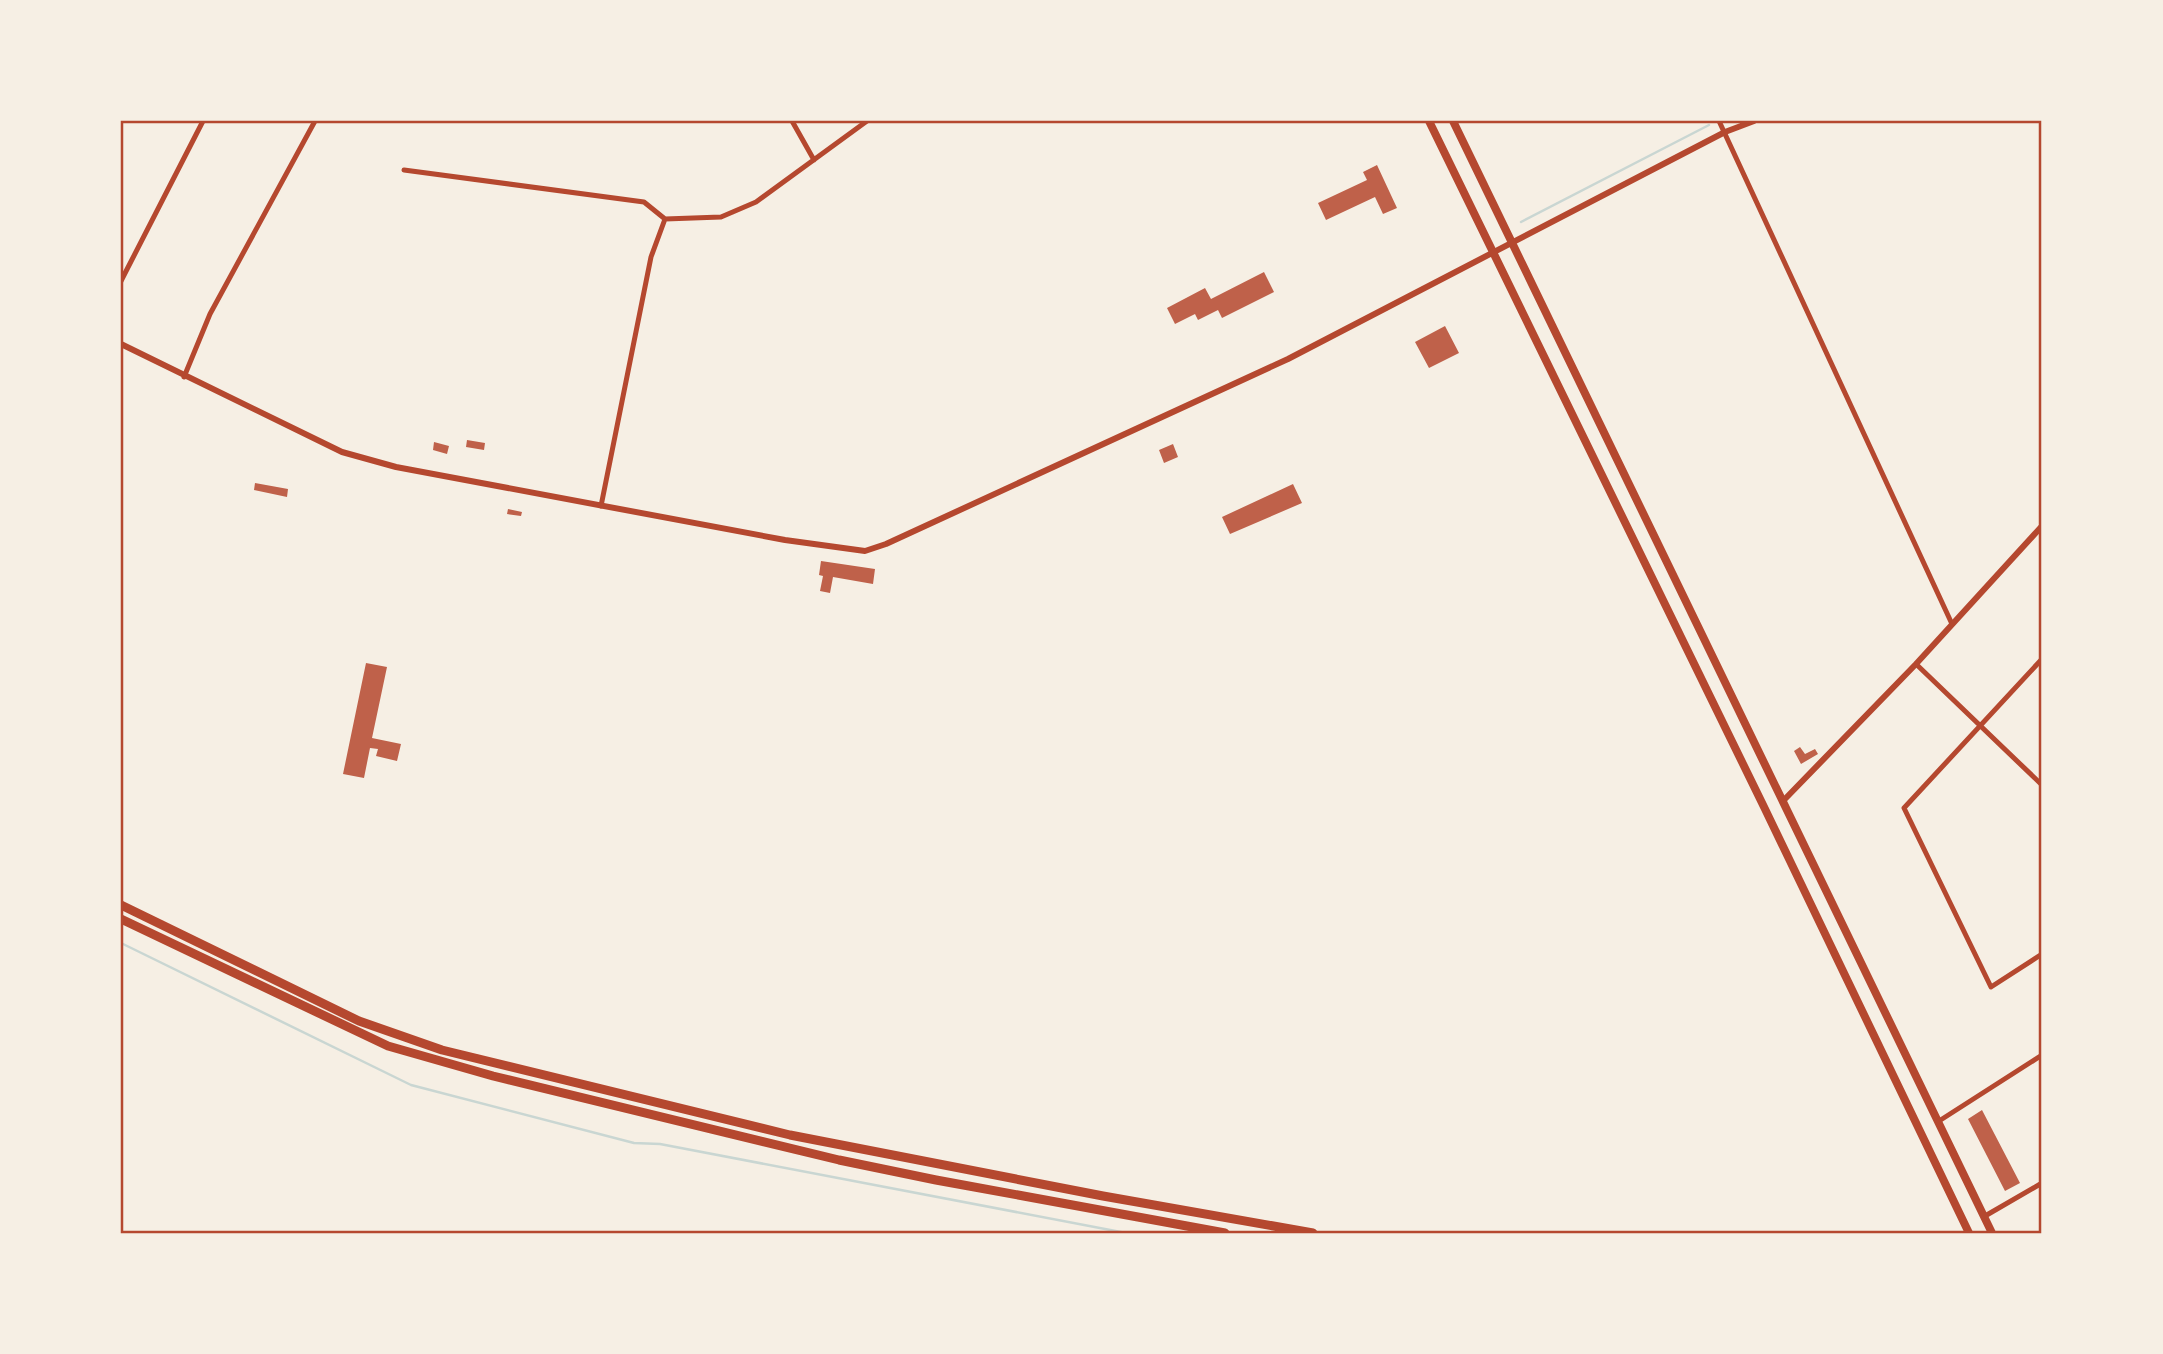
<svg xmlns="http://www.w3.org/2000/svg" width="2163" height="1354" font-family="'Golos Text',sans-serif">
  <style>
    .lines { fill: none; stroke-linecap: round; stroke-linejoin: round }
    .stream { stroke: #c9d6d2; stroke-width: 2.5 }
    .building { fill: #bf614a }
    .minor { stroke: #b5482f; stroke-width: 5 }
    .tertiary { stroke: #b5482f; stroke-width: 6 }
    .primary { stroke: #b5482f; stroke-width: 8 }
    .trunk { stroke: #b5482f; stroke-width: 9 }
    .neatline { fill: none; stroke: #b5482f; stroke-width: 2.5 }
  </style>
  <rect width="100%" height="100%" fill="#f6efe4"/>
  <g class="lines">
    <!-- stream -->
    <path class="stream" d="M1521,222L1709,125
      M121,943L411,1085L634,1143L660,1144L1126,1233"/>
  </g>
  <!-- building -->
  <path class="building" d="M1377,165L1397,208L1383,214L1375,197L1326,220L1318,203L1367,180L1363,172Z
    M1264,272L1274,292L1222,318L1218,310L1198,320L1195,314L1175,324L1167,308L1205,288L1211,299Z
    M1445,326L1459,353L1429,368L1415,342Z
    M467,440L485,443L484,450L466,447Z
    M434,442L449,446L447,454L433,450Z
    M1173,444L1178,457L1164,463L1159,450Z
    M255,483L288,489L287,497L254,490Z
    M1293,484L1302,503L1230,534L1222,517Z
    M508,509L522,512L521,516L507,514Z
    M821,561L875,569L873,584L833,577L830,593L820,591L823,576L819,575Z
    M366,663L387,667L372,738L401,744L397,761L376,756L378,749L370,748L364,778L343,774Z
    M1800,747L1805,754L1815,749L1818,754L1801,764L1794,751Z
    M1982,1110L2020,1183L2005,1191L1968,1119Z"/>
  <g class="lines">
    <!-- minor -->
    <path class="minor" d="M792,121L814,160
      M1719,121L1952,624
      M404,170L644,202L665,219
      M121,281L203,121
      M184,377L210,314L315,121
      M601,506L651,257L665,219L721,217L756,202L867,121
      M2042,659L1904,808L1991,987L2042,954
      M1916,664L2042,785
      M1939,1121L2042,1055
      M1985,1216L2042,1183"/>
    <!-- tertiary -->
    <path class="tertiary" d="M121,344L342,452L396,467L785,540L865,551L886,544L1288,359L1725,132L1754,121
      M1784,800L1916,664L2042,526"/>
    <!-- primary -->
    <path class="primary" d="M1429,121L1765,809L1969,1233
      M1453,121L1992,1233"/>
    <!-- trunk -->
    <path class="trunk" d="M121,905L359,1021L442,1050L790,1135L1103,1196L1313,1233
      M121,919L388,1046L493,1076L839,1160L936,1180L1225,1233"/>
  </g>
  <!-- border -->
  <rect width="2163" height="1354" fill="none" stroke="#f6efe4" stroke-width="245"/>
  <rect x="122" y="122" width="1918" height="1110" class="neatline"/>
</svg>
